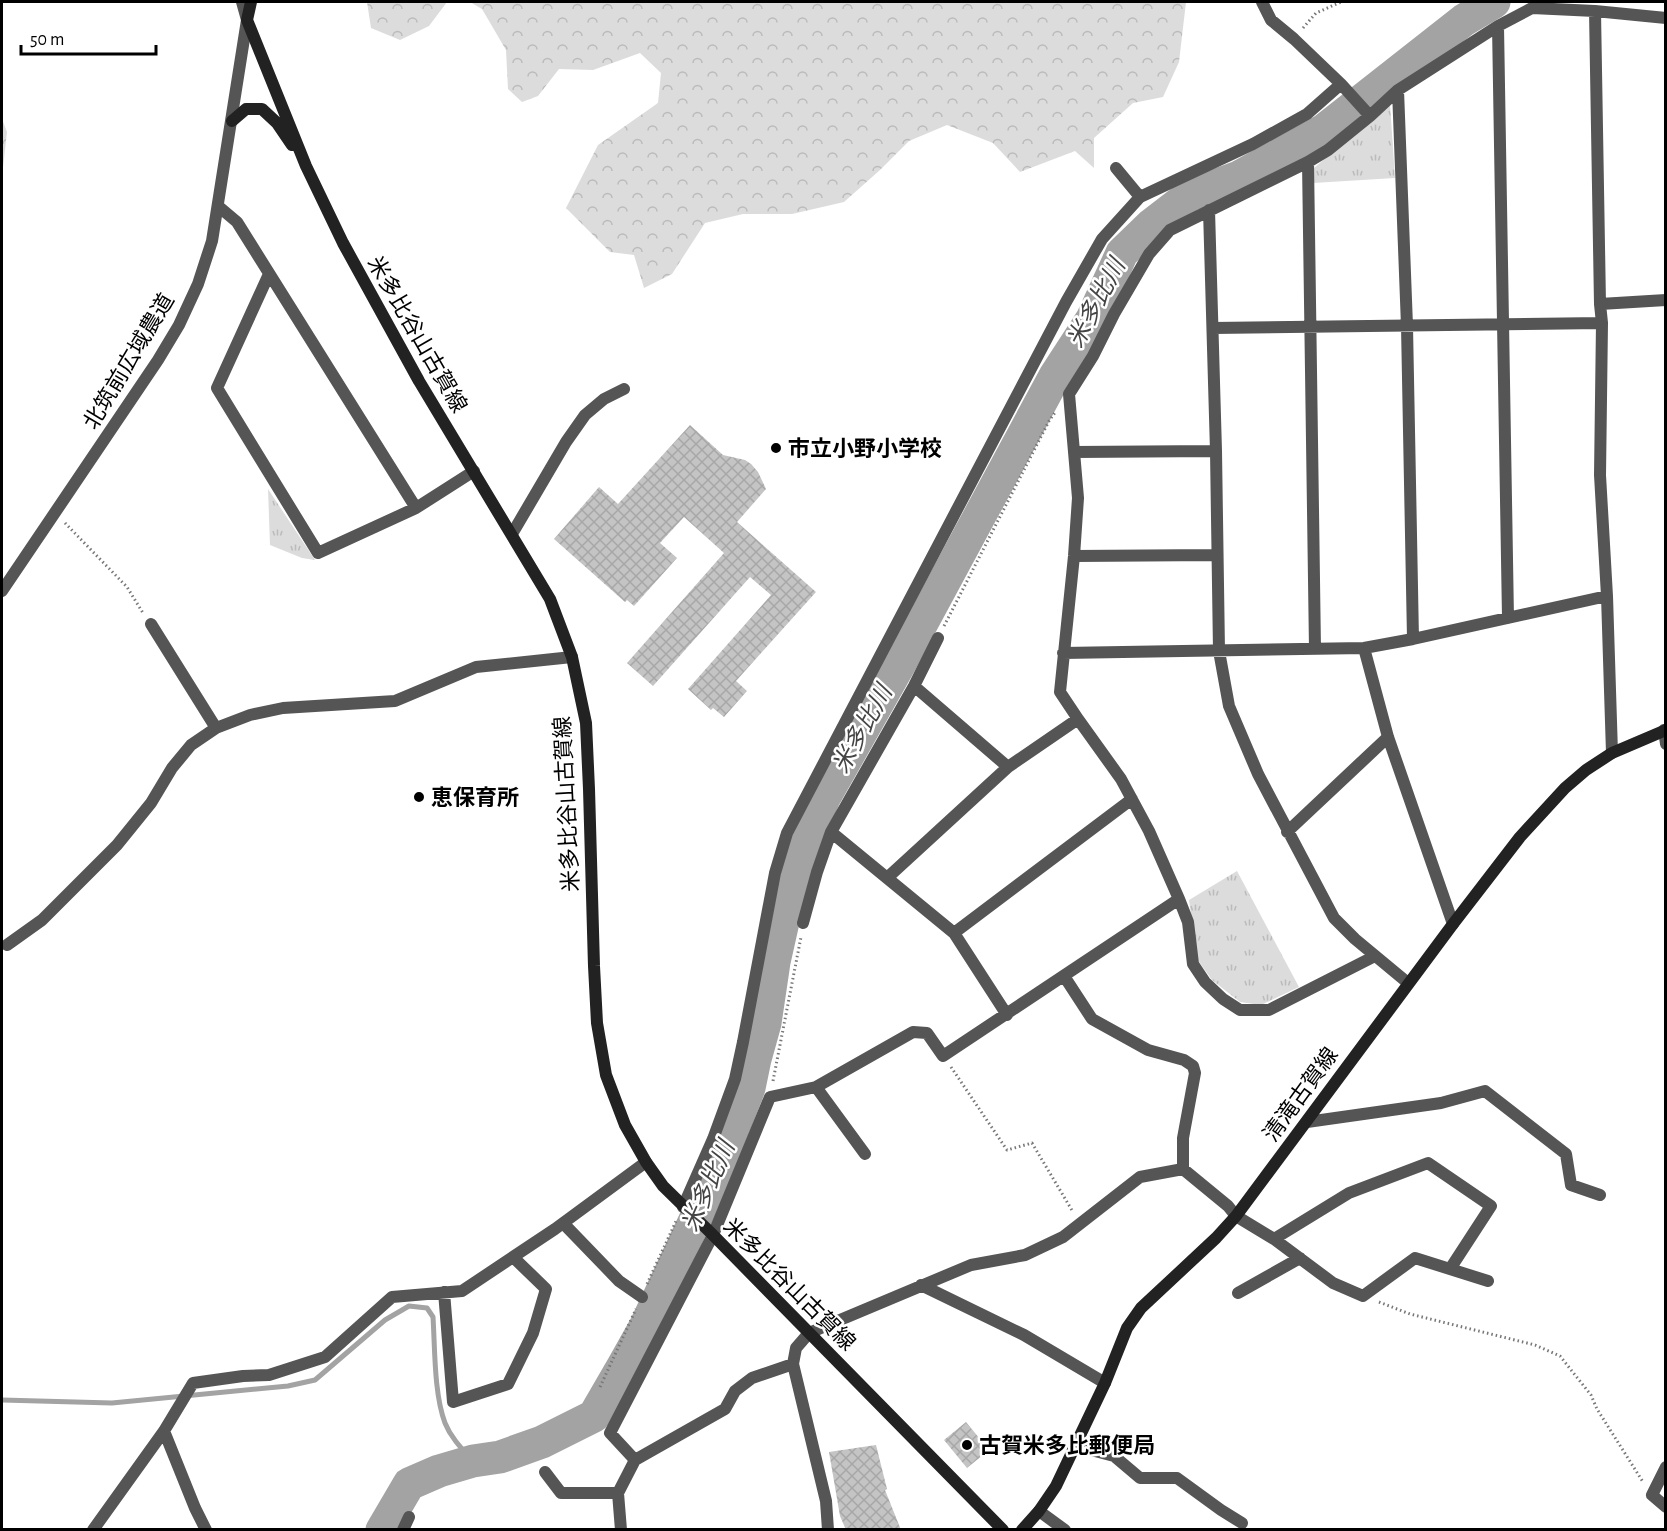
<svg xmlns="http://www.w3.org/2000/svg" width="1667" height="1531" font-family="'Alegreya Sans','Noto Sans JP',sans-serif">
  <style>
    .forest { fill: url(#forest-crowns) }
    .park { fill: url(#park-tufts) }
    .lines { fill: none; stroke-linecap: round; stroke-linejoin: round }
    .stream { stroke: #a3a3a3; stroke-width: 5 }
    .river { stroke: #a3a3a3; stroke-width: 33 }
    .building { fill: url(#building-cross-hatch) }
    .path { stroke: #777; stroke-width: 3; stroke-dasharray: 1.5 3; stroke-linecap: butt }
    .minor { stroke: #555; stroke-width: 12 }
    .tertiary { stroke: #555; stroke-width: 12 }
    .secondary { stroke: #222; stroke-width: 12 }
    .poi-dot { fill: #000; stroke: #fff; stroke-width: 2 }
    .labels { text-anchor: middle; stroke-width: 5; stroke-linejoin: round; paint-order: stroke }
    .street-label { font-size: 22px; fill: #000; stroke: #fff }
    .poi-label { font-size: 22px; font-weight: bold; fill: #000; stroke: #fff; text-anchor: start }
    .water-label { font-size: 24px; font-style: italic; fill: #444; stroke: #fff }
  </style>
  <defs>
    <pattern id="forest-crowns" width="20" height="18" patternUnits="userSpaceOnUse" patternTransform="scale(1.5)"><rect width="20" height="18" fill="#dcdcdc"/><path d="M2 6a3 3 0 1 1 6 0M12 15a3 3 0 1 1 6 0" fill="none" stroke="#bbb"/></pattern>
    <pattern id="park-tufts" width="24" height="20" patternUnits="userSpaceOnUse" patternTransform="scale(1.5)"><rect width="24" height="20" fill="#dcdcdc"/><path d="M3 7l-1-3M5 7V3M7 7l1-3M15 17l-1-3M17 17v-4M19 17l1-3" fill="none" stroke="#bbb"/></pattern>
    <pattern id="building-cross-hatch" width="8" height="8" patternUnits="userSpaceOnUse" patternTransform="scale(1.5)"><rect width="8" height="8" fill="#c4c4c4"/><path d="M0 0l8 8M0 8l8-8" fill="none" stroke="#a7a7a7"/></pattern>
  </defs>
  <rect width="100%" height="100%" fill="#fff"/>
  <!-- forest -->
  <path class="forest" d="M367,2H447L429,26L400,40L371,28Z
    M470,2H1186L1179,62L1163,97L1133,103L1094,138V168L1075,151L1020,172L993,143L947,125L909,141L880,170L844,202L792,214H743L705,223L672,274L644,288L634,255L610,252L566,208L598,145L658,103L661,73L640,53L593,70L559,69L538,96L522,102L508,89L506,50L482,9Z
    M2,119L7,132L2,176Z"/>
  <!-- park -->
  <path class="park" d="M1390,104L1395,178L1313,183L1314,168Z
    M268,489L315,560L302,558L270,545Z
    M1237,871L1299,987L1261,1005L1240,1002L1212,980L1197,959L1189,900Z"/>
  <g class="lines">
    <!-- stream -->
    <path class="stream" d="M2,1400L112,1403L288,1386L315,1380L385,1320L409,1306L427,1308L433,1317C435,1349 434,1394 445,1423C451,1438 462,1449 473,1461"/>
    <!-- river -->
    <path class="river" d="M382,1530L409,1484L439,1471L473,1461L500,1457L542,1442L594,1416L623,1366L646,1325L709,1190L749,1088L755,1059L765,1023L774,962L787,904L800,854L824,798L902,660L1055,376L1092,319L1122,253L1151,225L1190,195L1239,177L1324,130L1464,20L1494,2"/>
  </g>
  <!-- building -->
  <path class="building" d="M690,425L723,455L745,460L751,464L758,472L766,489L737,522L816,592L736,681L747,691L724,717L713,708L711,710L688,689L771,595L750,577L653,686L627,663L724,553L684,517L660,543L677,558L634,606L627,600L625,602L554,539L599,487L618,504Z
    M966,1422L989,1450L967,1468L944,1440Z
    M876,1445L887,1489L885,1490L901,1530H846L840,1516L829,1452Z"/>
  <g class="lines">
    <!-- path -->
    <path class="path" d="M1303,28L1316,13L1341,2
      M65,523L127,587L143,613
      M944,626L1049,421L1056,411
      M951,1067L1007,1150L1032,1143L1073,1212
      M773,1081L801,937
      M647,1284L677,1219
      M1379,1302L1410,1314L1535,1345L1560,1356L1591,1395L1597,1409L1643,1482
      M600,1387L636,1309"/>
    <!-- minor -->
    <path class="minor" d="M1262,2L1271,20L1294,39L1341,84L1370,116
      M1595,11L1600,304L1602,323L1600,475L1607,596L1612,753
      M1498,26L1508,618
      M1398,90L1407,326L1413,639
      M1308,162L1315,649
      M1116,168L1140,197
      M218,206L237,222L416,508
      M1209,210L1216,451L1219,651L1229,706L1258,774L1334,918L1355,939L1408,983
      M269,274L217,388L318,553L416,508L474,471
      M1600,304L1666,300
      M1213,328L1602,323
      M1074,452L1216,451
      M512,534L566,442L585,415L604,399L624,389
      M1074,556L1217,555
      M151,624L216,728
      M1364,648L1388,737L1453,924
      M1063,653L1364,648L1413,639L1607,596
      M914,686L1008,767
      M1664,730L1666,744
      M831,832L954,933L1007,1015
      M1287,832L1388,737
      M887,878L1008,767L1078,719
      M803,923L817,872L831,832L914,686L938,638
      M954,933L1132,799
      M7,945L42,920L117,845L151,803L172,768L191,745L216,728L250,715L283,708L395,701L476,667L572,657
      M1375,956L1269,1010H1240L1223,999L1205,982L1193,964L1188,922L1179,899L1149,831L1121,779L1078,719L1060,692L1074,556L1078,498L1069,394L1093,356L1114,314L1149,254L1170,230L1308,162L1328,150L1370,116L1398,90L1498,26L1532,8L1595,11L1666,18
      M1064,976L1092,1019L1148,1050L1184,1060L1193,1066L1195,1073L1183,1138V1169
      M816,1087L865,1154
      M1307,1122L1441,1103L1485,1091L1566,1154L1571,1185L1600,1195
      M683,1207L713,1139L735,1079L743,1042L775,873L787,833L1066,302L1102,239L1140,197L1253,144L1307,114L1341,84
      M563,1223L619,1281L642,1297
      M1274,1239L1349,1193L1428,1163L1491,1206L1450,1269
      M921,1285L1024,1335L1105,1383
      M444,1292L453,1402L508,1384L533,1333L546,1289L513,1257
      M1238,1293L1300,1258
      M164,1431L195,1508L206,1530
      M1076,1446L1114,1456L1140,1478H1177L1221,1510L1242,1523
      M635,1460L725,1409L735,1391L752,1378L793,1364
      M1666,1467L1652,1495L1666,1507
      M545,1472L561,1493H618
      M1039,1511L1065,1530
      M93,1530L164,1431L193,1383L243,1376L269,1375L325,1357L392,1297L462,1291L555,1229L646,1162
      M403,1530L409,1517
      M621,1530L618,1493L635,1460L610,1433L713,1235L770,1097L816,1087L913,1032L927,1033L943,1056L1179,899
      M828,1530L826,1501L793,1364L796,1348L809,1333L971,1265L1025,1255L1063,1237L1140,1177L1183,1169L1228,1206L1236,1216L1274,1239L1333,1283L1363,1296L1415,1258L1488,1281"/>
    <!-- tertiary -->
    <path class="tertiary" d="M2,591L158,360L179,325L198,284L212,241L247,20L242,2"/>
    <!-- secondary -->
    <path class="secondary" d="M251,2L247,20L306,166L343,243L419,381L550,599L572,657L586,723L589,789L594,966L597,1023L606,1075L625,1125L646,1162L663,1186L713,1235L1003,1530
      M232,121L246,109H262L277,123L292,145
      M1022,1530L1039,1511L1056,1486L1105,1383L1127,1328L1141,1308L1216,1238L1236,1216L1453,924L1520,837L1565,788L1586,770L1612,753L1666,730"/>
  </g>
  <!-- markers -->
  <g class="poi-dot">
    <circle cx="776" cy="448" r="6"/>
    <circle cx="419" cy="797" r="6"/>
    <circle cx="967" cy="1445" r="6"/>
  </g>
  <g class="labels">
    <!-- street labels -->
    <g class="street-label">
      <text transform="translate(418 334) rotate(60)" y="8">米多比谷山古賀線</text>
      <text transform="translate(128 361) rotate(-59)" y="8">北筑前広域農道</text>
      <text transform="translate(566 804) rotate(-93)" y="8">米多比谷山古賀線</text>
      <text transform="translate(1300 1094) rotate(-54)" y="8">清滝古賀線</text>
      <text transform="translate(790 1284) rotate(45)" y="8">米多比谷山古賀線</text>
    </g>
    <!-- poi labels -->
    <g class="poi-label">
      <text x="788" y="456">市立小野小学校</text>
      <text x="431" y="805">恵保育所</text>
      <text x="979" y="1453">古賀米多比郵便局</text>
    </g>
    <!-- water labels -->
    <g class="water-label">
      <text transform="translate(1096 303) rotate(-62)" y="8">米多比川</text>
      <text transform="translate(862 729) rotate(-61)" y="8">米多比川</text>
      <text transform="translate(708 1186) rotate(-66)" y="8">米多比川</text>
    </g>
  </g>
  <!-- border -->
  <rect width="1667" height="1531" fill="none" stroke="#000000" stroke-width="6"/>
  <!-- scale -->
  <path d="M21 45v9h135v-9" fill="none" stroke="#000000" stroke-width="3"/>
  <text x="30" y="45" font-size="18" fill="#000000" stroke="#ffffff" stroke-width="4.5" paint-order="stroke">50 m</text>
</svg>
